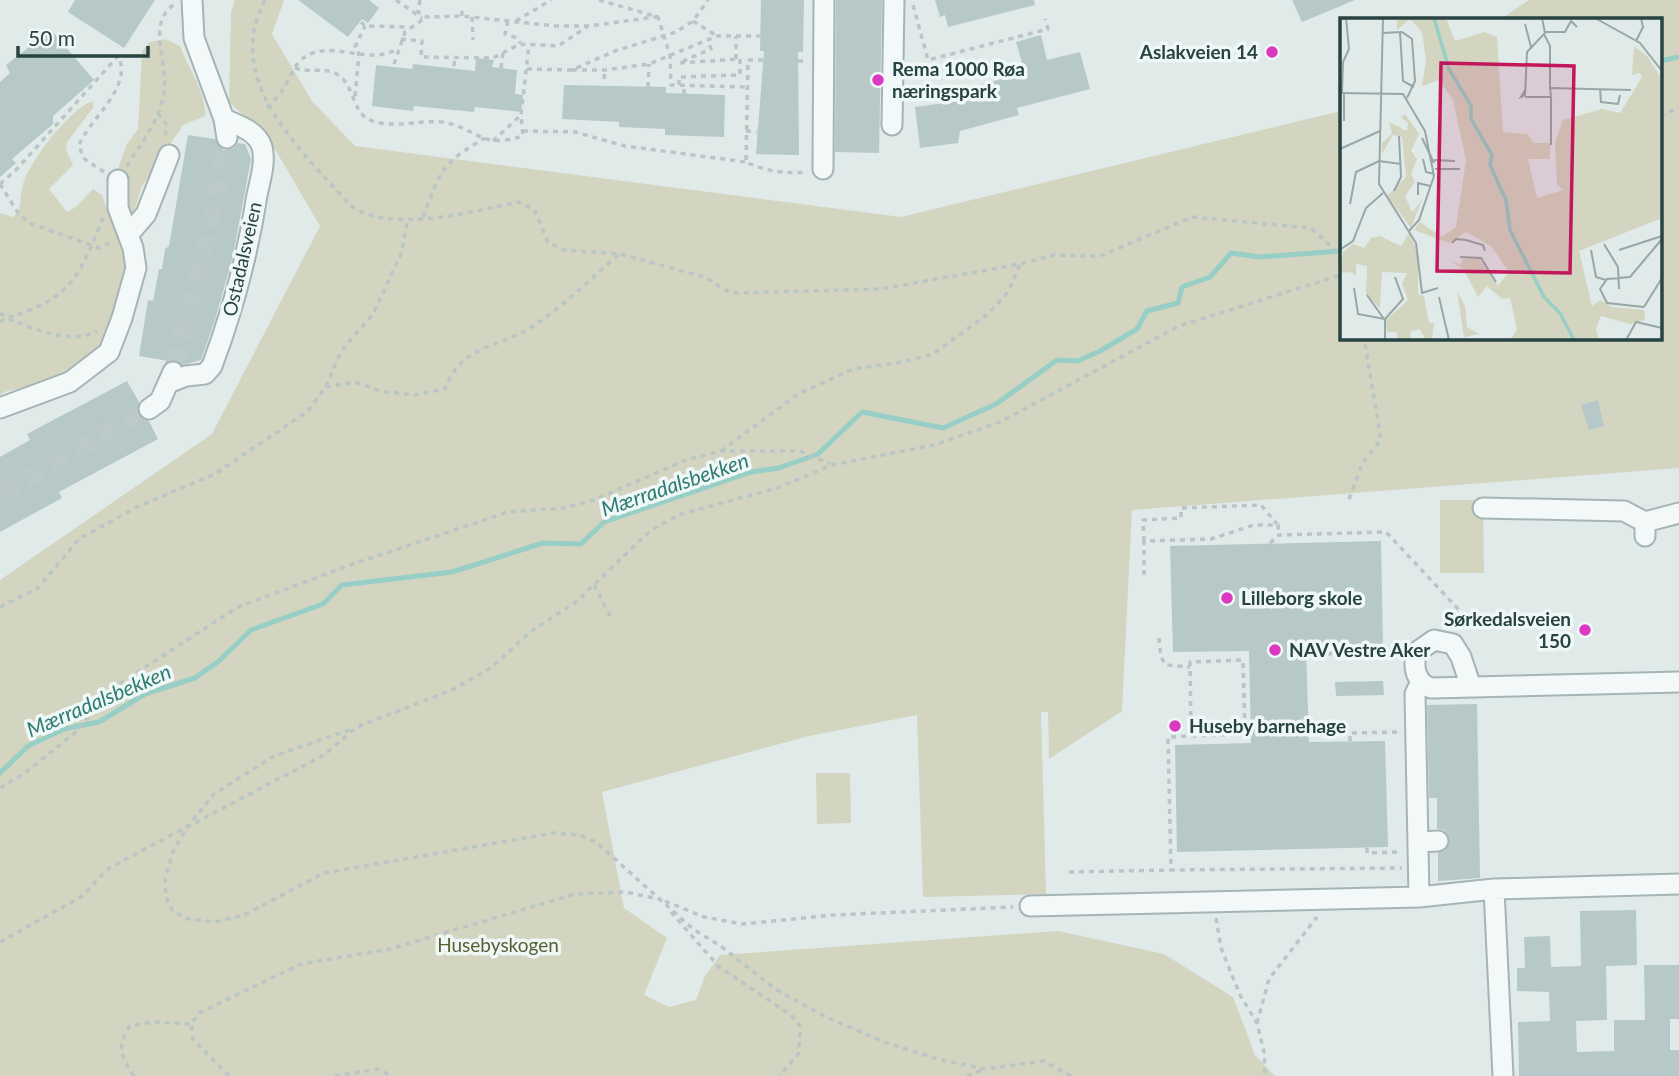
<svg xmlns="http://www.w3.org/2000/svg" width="1679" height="1076" font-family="Lato,sans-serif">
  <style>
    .green { fill: #d3d5c0 }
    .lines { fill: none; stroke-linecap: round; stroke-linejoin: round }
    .stream { stroke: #97cec5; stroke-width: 5 }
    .building { fill: #b6c8c7 }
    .minor-tunnel { stroke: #bbc9c8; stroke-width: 19; stroke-dasharray: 19 10; stroke-linecap: butt }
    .minor-casing { stroke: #a5b5b4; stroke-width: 23 }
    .path { stroke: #bac5c5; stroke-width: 3.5; stroke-dasharray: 5 5; stroke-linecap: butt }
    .minor { stroke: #f3f8f8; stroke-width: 19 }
    .poi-dot { fill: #db39c0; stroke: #eff7f7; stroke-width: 2.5 }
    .labels { text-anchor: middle; stroke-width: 7; stroke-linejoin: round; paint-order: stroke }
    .poi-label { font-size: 19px; font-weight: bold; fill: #274342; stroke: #eff7f7; text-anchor: start }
    .street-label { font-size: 19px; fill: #274342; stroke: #eff7f7 }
    .park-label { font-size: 19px; fill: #5a6033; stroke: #eff7f7 }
    .water-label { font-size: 21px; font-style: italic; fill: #2d7b71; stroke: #eff7f7 }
    .inset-river { fill: none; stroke: #97cec5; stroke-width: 3.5 }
    .inset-road { fill: none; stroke: #96a7a6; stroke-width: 2 }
    .view { fill: #c2185b; fill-opacity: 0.15; stroke: #c2185b; stroke-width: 3.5 }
    .inset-edge { fill: none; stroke: #274342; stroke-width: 3.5 }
  </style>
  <rect width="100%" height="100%" fill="#e0eae9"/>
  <!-- green -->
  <path class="green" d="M235,0H284L272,34L312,101L355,146L901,217L1341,111V338H1660V19H1501L1529,0H1679V468L1132,510L1122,711L1049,759L1048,712H1041L1046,894L923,897L917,715L809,736L602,792L624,908L667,938L644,995L669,1007L696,1000L705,976L720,955L1058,931L1164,954L1233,997L1255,1055L1275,1076H0V580L212,434L320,226L269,139L229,102L231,12Z
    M165,39L180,46C188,67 207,95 205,116L183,125L141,188L132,220L116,174L127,144L138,129L142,52L149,42Z
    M93,101V108L67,142L66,150L73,165L49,189L67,212L76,207L93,189L102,195L129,270L113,331L90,360L46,385L7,391L0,395V213L12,217L18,213C21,203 20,195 23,185C28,163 71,107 93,101Z
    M1440,500H1483L1484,573H1440Z
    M816,773H850L851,823L817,824Z"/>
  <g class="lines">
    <!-- stream -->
    <path class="stream" d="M1660,61L1679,57
      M0,773L28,746L64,729L99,722L145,694L195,678L219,661L251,630L323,604L342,585L452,572L543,543L581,544L604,522L751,472L779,468L818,454L862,412L943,428L996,404L1057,360L1078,361L1100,351L1137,329L1147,311L1178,303L1182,287L1210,277L1231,253L1260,257L1341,251"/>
  </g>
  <!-- building -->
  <path class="building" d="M75,0H155L124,48L68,12Z
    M298,0H369L379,8L368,23L362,19L348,37Z
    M761,0H804L803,52H798L799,155L756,154L764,51H760Z
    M836,0H882L879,153L835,152Z
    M935,0H1034L1035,5L948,27L945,15L940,17Z
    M1292,0H1355L1302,22Z
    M51,30L94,80L53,116V124L12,159L16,163L0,177V82L10,73L6,65Z
    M1041,35L1047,60L1080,52L1090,89L1017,108L1019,115L960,131L958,143L920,148L915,107L975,99L971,87L1025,73L1016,42Z
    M476,58L494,60L492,67L517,70L515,94L523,95L521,112L475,107L474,112L414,106L413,111L372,106L376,65L412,69L413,64L475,71Z
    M564,85L666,87V93L725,95L724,137L665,135V129L619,127V122L562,119Z
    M188,135L215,139L223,150L234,148L238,143L245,144L251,159L233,256L215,320L201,360L187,364L139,356L148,300L153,301L159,269H162L165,249L169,246Z
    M127,381L139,402V416L149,421L158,439L59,492L62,498L0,532V457L30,440L27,434Z
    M1598,400L1604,426L1589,430L1581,405Z
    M1381,541L1383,648L1306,649L1309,742L1385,741L1388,847L1177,852L1175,745L1251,743L1249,651L1173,652L1170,546Z
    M1383,681L1384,695L1336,696L1335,682Z
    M1477,704L1480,878L1438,881V853L1445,851L1450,840L1444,830L1437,829V798H1429L1427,705Z
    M1636,910L1637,965L1606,966L1607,1020L1576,1021L1577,1052L1614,1051V1020H1645L1644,965H1679V1019H1670V1050H1679V1076H1519L1518,1022L1550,1021L1549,992L1517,991V968H1525L1524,937L1550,936L1551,967L1581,966L1580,911Z"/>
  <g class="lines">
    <!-- minor-tunnel -->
    <path class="minor-tunnel" d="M174,367L204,252L227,138
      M0,494L149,409
      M1438,841L1457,840"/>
    <!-- minor casing -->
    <g class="minor-casing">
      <path id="minor" d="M192,0L194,38L224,119L227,138
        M892,125L894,0
        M823,169L824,0
        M128,235L146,214L169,155
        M168,383L186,376L205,374L212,366C233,310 248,254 257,195C260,181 266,162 262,147C257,131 238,125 224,119
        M0,408L70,382L109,352L122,318L136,268L133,248L118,208V180
        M149,409L160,401L173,372
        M1483,508L1624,511L1645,522V536
        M1645,522L1679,513
        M1421,682L1415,694L1419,897L1494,889L1503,1076
        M1471,687L1461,657L1453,644L1434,640L1417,652C1412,667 1416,683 1431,688L1679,682
        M1418,842L1438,841
        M1494,889L1679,884
        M1030,906L1419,897"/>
    </g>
    <!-- path -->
    <path class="path" d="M265,0C222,82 301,149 350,205C388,235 474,211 518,202L534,209L548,242L563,250L620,254L704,277L731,293L881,289L1020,264L1054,255L1100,256L1192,217L1311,228L1335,250L1341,261
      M396,0L422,18
      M420,0L418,12L427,17L462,16L555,26H589L662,16
      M599,0L658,17L670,55L671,85L747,87
      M913,5L928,60L1048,29L1045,19
      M462,16V6
      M472,17L473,40
      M508,21L505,34L517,38L520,43
      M516,21L551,0
      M693,21L717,36
      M361,22L365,26L409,27
      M401,39L422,41L421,57L493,58L520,44L558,46L587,27
      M736,59V36
      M763,60H748L746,162C764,171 786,174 806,172
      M798,61H807
      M394,64L405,32L425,18
      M454,66L455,56
      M295,68C311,74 326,65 341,77C355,90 353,113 370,120C390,129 419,120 441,122C478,127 478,150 523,136L521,115L529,45
      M501,68L503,53
      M527,69L572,70L615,51L676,32L693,21L708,0
      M572,70H605L649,64L717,36H760
      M604,79L605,70
      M679,85V77L740,75V59L679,63L711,49L708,40
      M648,87L649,64
      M684,94V85
      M355,96L359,54L355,47L365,26
      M267,108C272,102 278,97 282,91C288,82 291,71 299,62C326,34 369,69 398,48
      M158,113L166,124L165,140
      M1660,116L1679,107
      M523,131L575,132L625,146L746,162
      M746,131L757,132
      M493,141L521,115
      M127,166C141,143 160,120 164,92C169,64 145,23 175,4
      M0,184L16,170L118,56C134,87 89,119 79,145L83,158L104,172
      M0,184L18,213L29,223L99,248L114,241
      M423,217C441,171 440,164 485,138
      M0,313L7,318C71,299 79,277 103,218
      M0,322L7,318C33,329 70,345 97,331
      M326,387L355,382L381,391L414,395L445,389C461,345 495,349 530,328C561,309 590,279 618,255
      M721,451L798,394L853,369L903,362L933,354L988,314L1008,292L1020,264
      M1349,499L1363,462L1381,440L1364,338
      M1144,541L1143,520L1181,518V508L1261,505L1277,524
      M1270,543L1279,535L1386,532L1475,627
      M1144,575V541L1211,539L1254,525H1278L1279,535
      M594,585L611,618
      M0,607L38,588L79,539L139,506L215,474L308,411L325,388L342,350L373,314L401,254L408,219
      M1159,638L1161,657L1166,665L1190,667
      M1307,654L1399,653
      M1191,736L1190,662L1243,660L1245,734L1168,737L1171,870L1402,868
      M1350,741V733L1400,732
      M0,788L25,773L77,731L113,688L238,607L350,565L508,512L563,508L594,500L686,460L720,451H800L830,464
      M1367,848V853L1401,852
      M1069,872L1171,870
      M665,901L704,917L743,924L833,915L1013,907
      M671,912L719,967L791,1015L800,1026L799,1053L779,1076
      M1216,918L1221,948L1240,995L1257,1023L1264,1052L1265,1076
      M0,942L81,897L109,868L187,827L214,794L274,756L355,728
      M1257,1023L1269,979L1317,917
      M134,1076C121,1057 116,1046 130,1026L154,1022L191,1024
      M229,1076L193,1039L191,1024L199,1013L301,964L390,949L575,894L626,892L658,899
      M335,1076L378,1069L391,1076
      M967,1076L983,1070
      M1071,1076L1044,1061L985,1069L937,1059L887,1043L830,1019L775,989L722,947L693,929L596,842L579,835L554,833L324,873L244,915L215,922L189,919L173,912L166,897L165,878L174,849L187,827L324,755L357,727L452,690L492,667L530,632L576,602L651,530L681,514L777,488L832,465L934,445L1000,422L1179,326L1341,275"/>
    <!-- minor -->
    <use href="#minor" class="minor"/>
  </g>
  <!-- markers -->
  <g class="poi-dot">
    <circle cx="1272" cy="52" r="7"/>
    <circle cx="878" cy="80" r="7"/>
    <circle cx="1227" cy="598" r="7"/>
    <circle cx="1585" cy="630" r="7"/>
    <circle cx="1275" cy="650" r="7"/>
    <circle cx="1175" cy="726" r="7"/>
  </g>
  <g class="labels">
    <!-- poi labels -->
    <g class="poi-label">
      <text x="1258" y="59" text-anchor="end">Aslakveien 14</text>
      <text x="892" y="76">Rema 1000 Røa<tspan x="892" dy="22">næringspark</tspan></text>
      <text x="1241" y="605">Lilleborg skole</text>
      <text x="1571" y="626" text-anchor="end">Sørkedalsveien<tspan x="1571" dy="22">150</tspan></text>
      <text x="1289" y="657">NAV Vestre Aker</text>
      <text x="1189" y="733">Huseby barnehage</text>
    </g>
    <!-- street labels -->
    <g class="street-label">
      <text transform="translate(242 259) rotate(-77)" y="7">Ostadalsveien</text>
    </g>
    <!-- park labels -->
    <g class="park-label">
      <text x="498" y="952">Husebyskogen</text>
    </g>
    <!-- water labels -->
    <g class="water-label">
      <text transform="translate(675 485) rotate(-19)" y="7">Mærradalsbekken</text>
      <text transform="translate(99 701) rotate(-23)" y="7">Mærradalsbekken</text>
    </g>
  </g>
  <!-- overview -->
  <g transform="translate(1340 18)">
    <rect width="322" height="322" fill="#e0eae9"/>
    <path d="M57,0H106L115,23L144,14L157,19L163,114L187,116L194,125H210V141H188L197,180L223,172L217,166L215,124L223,102L262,91L280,95L302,59L300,55L292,57L294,28L307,38L322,61V200L239,233L252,288L260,282L272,289L304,292L305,302L290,306L261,298L256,311L259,322H146L171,320L177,312L170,280L162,281L147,268L138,279L124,252L110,242L121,247L122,241L138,239L158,268L169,254L151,228L126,214L110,225L74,212L80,204L102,219L116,209L126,142L113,82L99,62L82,68L86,41L82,14L70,1L57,12ZM65,96L79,116L71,133L77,141L71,156L75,164L65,178L72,194L82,182L71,210L47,178L66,159L62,119L53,117L42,136V125L52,116L49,104L67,113L68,105L61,99ZM69,215L78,234V276L84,278L89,305H94L92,322H86L80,311L71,313L70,322H57V314H47L46,302L68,282L62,266L67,255L42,254L40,290L26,276L27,248L16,246V259L12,254L0,255L3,234L13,226L24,230L31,220L40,218L61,228ZM117,273L125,288L127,309L139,316L124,319Z" fill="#d3d5c0"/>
    <path class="inset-river" d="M94,0L109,51L131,88V101L152,137L150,147L166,182L170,212L204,279L220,295L234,322"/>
    <path class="inset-road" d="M43,0L39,166L76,225L82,275L98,270M255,0L300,25L322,53M185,6L191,29M60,14L63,63L74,69M205,14H225L231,3L237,9M42,15L62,14L72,21L75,63L67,80M204,16L210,28V70M296,23L303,9L301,0M260,71L261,84L278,86L280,77M185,72L181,79L185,77L187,34L205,15L202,0M0,75L63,76L85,113L94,158L79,202L69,213M2,75L3,44L9,31L6,0M185,79H211L210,70L291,72M211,79V127M4,103V75M82,120L94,145M0,131L40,113M83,141L86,154L94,156M94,142L115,143M95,151H120M54,173L61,159L59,118M78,177V165L90,168M10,186L16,154L39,143L61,146M112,225L116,221L126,222L143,227L145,233M264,226L278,249L279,271M1,231L13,223L26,190L43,175M251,232L256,259L266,262M279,232L322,218M120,239L141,240L156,264M14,270L18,296L45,301V322M27,277L44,301M99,279L109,322M304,289L267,285L260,271L267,261L290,259L322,221M304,289L322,260M45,301L63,281L55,259M286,322L296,304L322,310"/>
    <path class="view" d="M101,45L234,48L230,255L97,253Z"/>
    <rect width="322" height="322" class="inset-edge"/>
  </g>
  <!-- scale -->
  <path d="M18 46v10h130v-10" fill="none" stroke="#274342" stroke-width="3.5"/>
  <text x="28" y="46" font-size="21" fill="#274342" stroke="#eff7f7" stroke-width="5" paint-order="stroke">50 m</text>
</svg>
